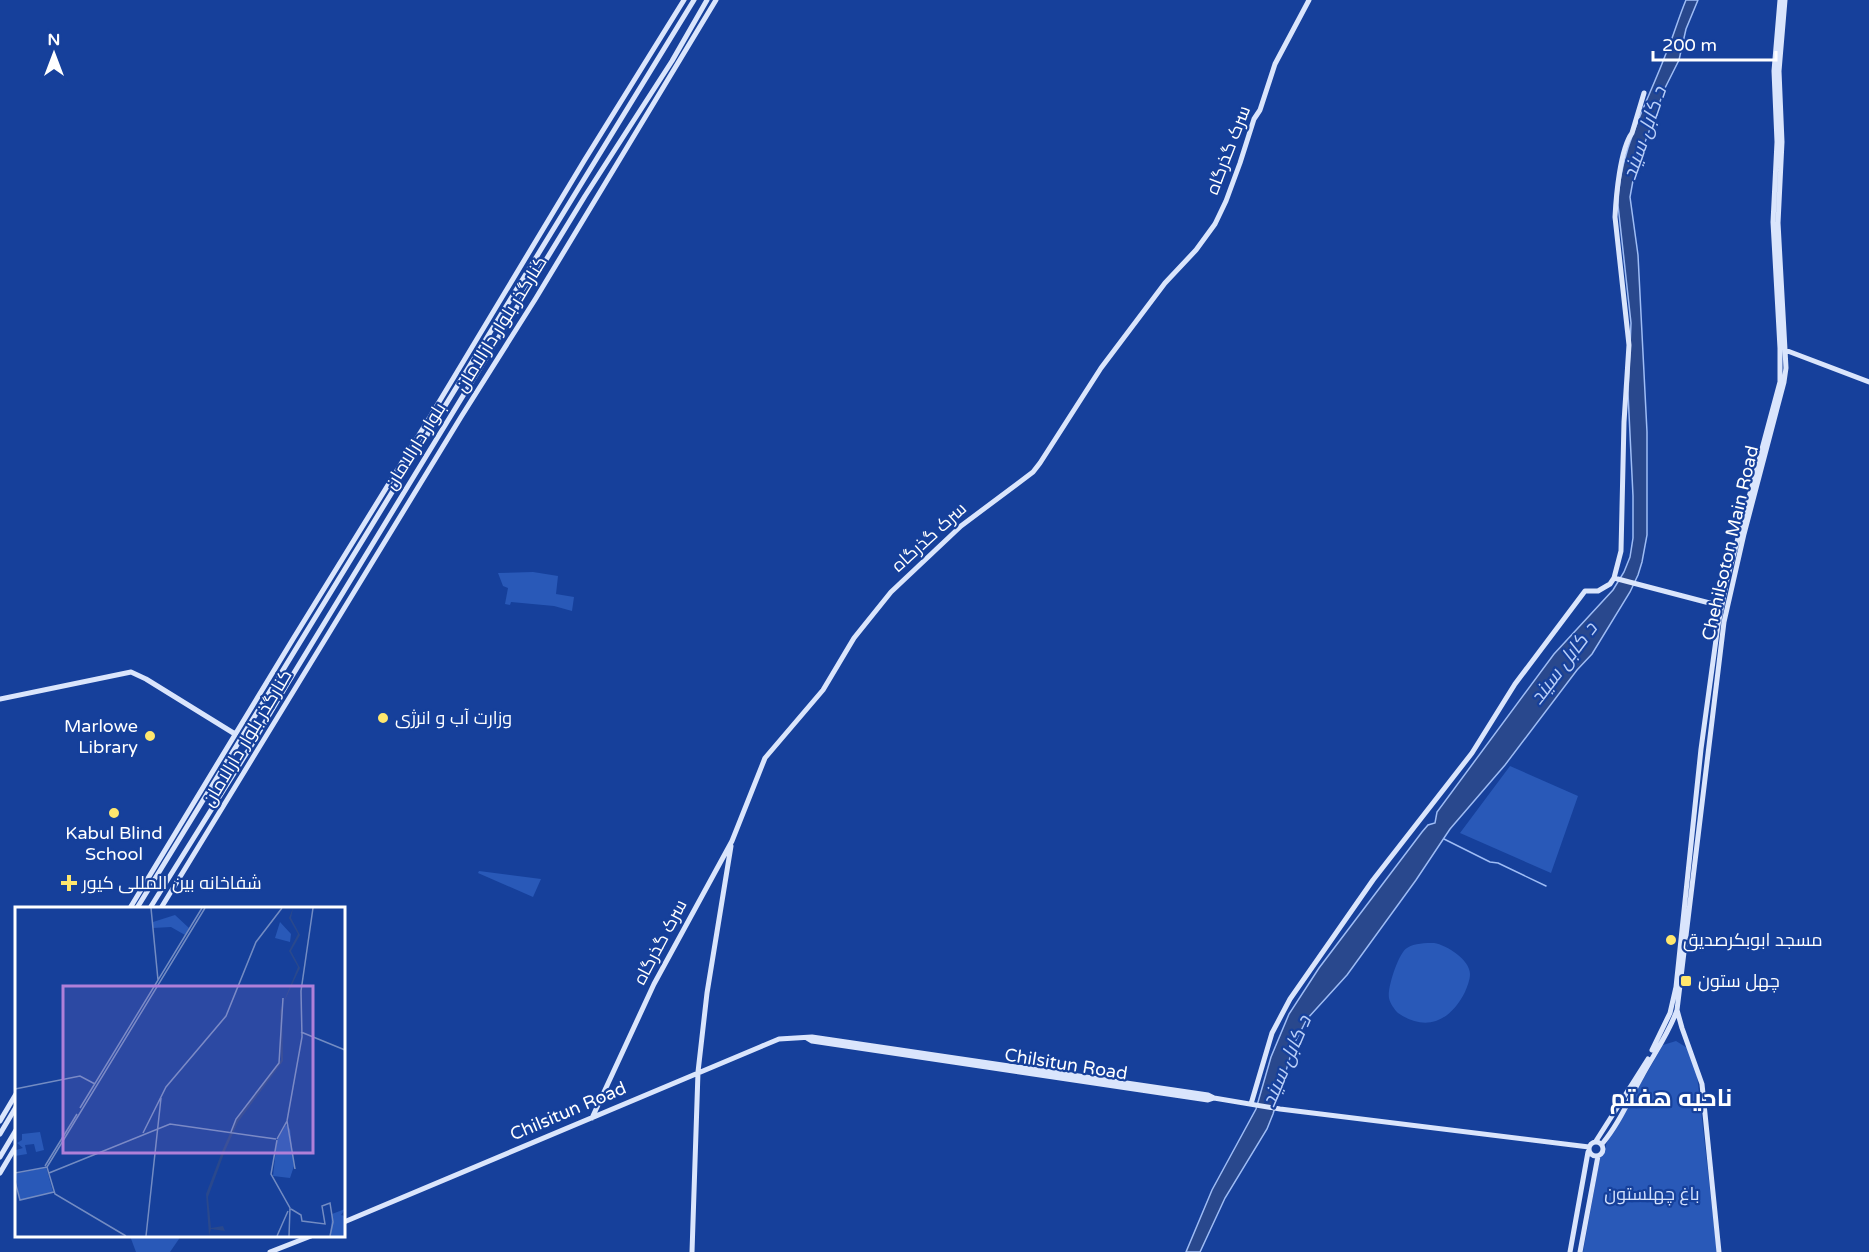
<svg xmlns="http://www.w3.org/2000/svg" width="1869" height="1252" font-family="'Varela Round',Cairo,sans-serif">
  <style>
    .green { fill: #2959b8 }
    .water { fill: #29488d; stroke: #9ebcf5; stroke-width: 1.5 }
    .lines { fill: none; stroke-linecap: round; stroke-linejoin: round }
    .stream { stroke: #9ebcf5; stroke-width: 1.5 }
    .secondary { stroke: #dae5fc; stroke-width: 5 }
    .poi-dot { fill: #ffe76d; stroke: #16409b; stroke-width: 2 }
    .labels { text-anchor: middle; stroke-width: 4.5; stroke-linejoin: round; paint-order: stroke }
    .street-label { font-size: 18px; fill: #fff; stroke: #16409b }
    .poi-label { font-size: 18px; fill: #fff; stroke: #16409b; text-anchor: start }
    .park-label { font-size: 18px; fill: #d3e1fd; stroke: #16409b }
    .water-label { font-size: 20px; font-style: italic; fill: #b8cef9; stroke: #16409b }
    .district-label { font-size: 24px; font-weight: bold; fill: #fff; stroke: #16409b }
    .inset-road { fill: none; stroke: #738cc3; stroke-width: 1.5 }
    .view { fill: #b080d9; fill-opacity: 0.15; stroke: #b080d9; stroke-width: 3 }
    .inset-edge { fill: none; stroke: #fff; stroke-width: 3 }
  </style>
  <rect width="100%" height="100%" fill="#16409b"/>
  <!-- green -->
  <path class="green" d="M533,572L558,576L556,594L574,597L572,611L554,606L511,602L510,605L505,604L508,588L503,586L498,573Z
    M1510,766L1578,796L1551,873L1460,833Z
    M479,871L541,879L533,897L478,873Z
    M1434,943C1447,945 1470,960 1470,974C1470,980 1467,987 1465,992C1451,1020 1427,1033 1398,1013C1394,1009 1390,1003 1389,998C1387,988 1399,952 1407,948C1415,943 1425,943 1434,943Z
    M1676,1041L1689,1049L1697,1075L1717,1252H1583L1600,1158L1604,1152L1607,1142L1663,1045Z
    M130,1236H181L170,1252H136Z"/>
  <!-- water -->
  <path class="water" d="M1686,0H1698L1686,29L1679,60L1665,88L1644,145L1638,153L1630,197L1638,255L1647,432V535L1642,562L1638,575L1630,592L1592,654L1577,670L1505,765L1450,829L1416,880L1347,975L1307,1019L1294,1044L1273,1114L1267,1129L1225,1198L1200,1252H1186L1212,1190L1256,1109L1271,1057L1289,1014L1319,968L1422,832L1428,825L1435,823L1437,812L1554,654L1613,590L1624,572L1630,557L1633,538V496L1628,393L1631,323L1618,205C1618,153 1647,104 1665,56C1673,38 1678,19 1686,0Z"/>
  <g class="lines">
    <!-- stream -->
    <path class="stream" d="M1444,839L1490,862L1498,863L1546,886"/>
    <!-- secondary -->
    <path class="secondary" d="M1785,350L1869,382
      M1614,578L1721,606
      M0,699L131,672L146,679L235,734
      M130,908L293,639L430,417L584,161L684,0
      M137,908L694,0
      M150,908L251,746L286,686L411,481L585,196L672,61L707,0
      M161,908L461,417L536,298L716,0
      M1677,1010L1682,1028L1702,1084L1719,1252
      M807,1038L812,1041L1208,1100L1214,1098
      M1652,1050L1670,1013L1676,987L1701,749L1718,625L1727,579L1780,382V348L1773,222L1777,142L1774,71L1780,0
      M1251,1104L1272,1033L1290,999L1373,880L1472,753L1515,684L1585,591H1598L1610,584L1614,578L1621,551L1624,422L1629,345L1615,217C1616,197 1620,149 1632,133L1644,93
      M592,1118L654,984L732,841L765,758L823,690L854,638L891,592L961,526L1033,472L1040,463L1101,368L1165,283L1196,250L1215,224L1226,201L1240,163L1254,119L1260,110L1275,64L1309,0
      M0,1121L16,1094
      M0,1134L16,1107
      M1596,1141L1648,1059
      M1589 1149a7 7 0 1 1 14 0a7 7 0 1 1-14 0Z
      M1602,1144C1619,1124 1629,1099 1642,1076C1654,1054 1669,1033 1677,1010L1724,622L1744,534L1784,382L1786,368L1778,223L1782,142L1779,71L1785,0
      M0,1157L16,1130
      M0,1173L16,1146
      M344,1222L760,1047L779,1039L812,1037L1208,1095L1214,1098L1280,1109L1589,1147
      M270,1252L311,1236
      M692,1252L698,1072L707,993L731,846
      M1570,1252L1588,1152
      M1580,1252L1598,1156"/>
  </g>
  <!-- markers -->
  <g class="poi-dot">
    <circle cx="383" cy="718" r="6"/>
    <circle cx="150" cy="736" r="6"/>
    <circle cx="114" cy="813" r="6"/>
    <path d="M66 874h6v6h6v6h-6v6h-6v-6h-6v-6h6z"/>
    <circle cx="1671" cy="940" r="6"/>
    <rect x="1680" y="975" width="12" height="12" rx="3"/>
  </g>
  <g class="labels">
    <!-- street labels -->
    <g class="street-label">
      <text transform="translate(1228 150) rotate(-69)" y="6">سرک گذرگاه</text>
      <text transform="translate(501 324) rotate(-58)" y="6">کنارگذر بلوار دارالامان</text>
      <text transform="translate(415 446) rotate(-58)" y="6">بلوار دارالامان</text>
      <text transform="translate(929 537) rotate(-42)" y="6">سرک گذرگاه</text>
      <text transform="translate(1730 543) rotate(-77)" y="6">Chehilsoton Main Road</text>
      <text transform="translate(247 738) rotate(-59)" y="6">کنارگذر بلوار دارالامان</text>
      <text transform="translate(660 942) rotate(-62)" y="6">سرک گذرگاه</text>
      <text transform="translate(1066 1064) rotate(9)" y="6">Chilsitun Road</text>
      <text transform="translate(568 1111) rotate(-23)" y="6">Chilsitun Road</text>
    </g>
    <!-- poi labels -->
    <g class="poi-label">
      <text x="395" y="724">وزارت آب و انرژی</text>
      <text x="138" y="732" text-anchor="end">Marlowe<tspan x="138" dy="21">Library</tspan></text>
      <text x="114" y="839" text-anchor="middle">Kabul Blind<tspan x="114" dy="21">School</tspan></text>
      <text x="82" y="889">شفاخانه بین المللی کیور</text>
      <text x="1683" y="946">مسجد ابوبکرصدیق</text>
      <text x="1698" y="987">چهل ستون</text>
    </g>
    <!-- park labels -->
    <g class="park-label">
      <text x="1652" y="1200">باغ چهلستون</text>
    </g>
    <!-- water labels -->
    <g class="water-label">
      <text transform="translate(1644 133) rotate(-71)" y="7">د کابل سيند</text>
      <text transform="translate(1563 663) rotate(-53)" y="7">د کابل سيند</text>
      <text transform="translate(1286 1061) rotate(-67)" y="7">د کابل سيند</text>
    </g>
    <!-- district labels -->
    <g class="district-label">
      <text x="1671" y="1106">ناحیه هفتم</text>
    </g>
  </g>
  <!-- overview -->
  <g transform="translate(15 907)">
    <rect width="330" height="330" fill="#16409b"/>
    <path d="M160,8L174,21L170,28L156,20L138,21V15ZM265,15L276,27L275,35L260,31ZM271,218L275,222L279,259L275,271L258,269L262,233ZM25,225L29,243L21,245L19,237L10,238L12,247L0,249V239L1,243L8,241L2,236L7,233V227ZM31,260L38,285L5,293L0,267ZM330,302L326,308L330,309V329H315L317,307Z" fill="#2959b8"/>
    <path d="M278,1L276,11L285,28L276,44L285,61L267,99L268,154L223,215L210,244L193,290L196,321L208,319L210,324L196,322L194,329L191,287L208,242L221,213L266,153L265,104L283,60L274,44L283,27L274,11Z" fill="#29488d"/>
    <path class="inset-road" d="M136,1L143,73M286,125L330,143M0,182L65,169L80,177M65,201L187,1M272,214L280,262M216,225L221,212L264,156L268,91M128,226L151,180L211,109L241,35L267,1M262,232L272,214L287,130L286,84L298,1M262,233L256,267L275,301L274,329M30,259L62,207M32,260L190,1M0,266L32,260L40,287L111,329M34,266L155,217L261,232M0,274L5,293L39,285M276,302L286,308L287,314L310,317L307,299L315,296L318,315L315,329M131,329L146,191M262,329L273,304"/>
    <path class="view" d="M48,79H298V246H48Z"/>
    <rect width="330" height="330" class="inset-edge"/>
  </g>
  <!-- north arrow -->
  <g transform="translate(54 54)" stroke="#16409b" stroke-width="4.5" paint-order="stroke">
  <path d="M0-4.5L10 22L0 15L-10 22Z" fill="#ffffff"/>
  <text y="-9" font-size="16" font-weight="bold" text-anchor="middle" fill="#ffffff">N</text>
  </g>
  <!-- scale -->
  <path d="M1653 51v9h123v-9" fill="none" stroke="#ffffff" stroke-width="3"/>
  <text x="1662" y="51" font-size="18" fill="#ffffff" stroke="#16409b" stroke-width="4.5" paint-order="stroke">200 m</text>
</svg>
